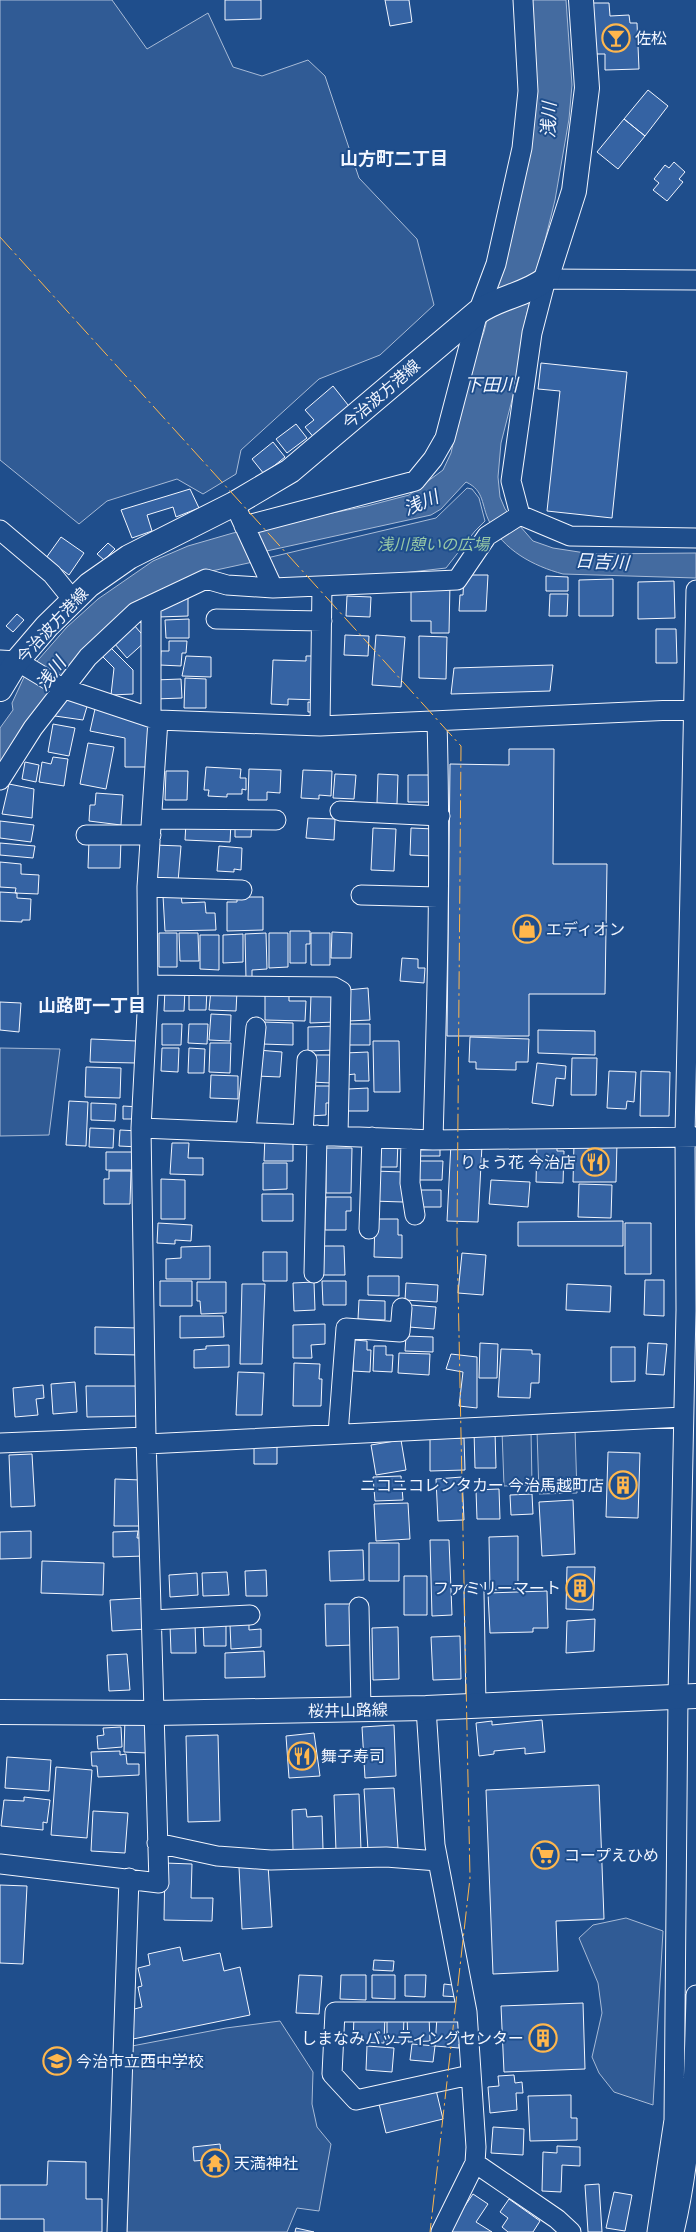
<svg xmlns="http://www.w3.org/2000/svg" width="696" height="2232" font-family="'PT Serif','Noto Sans JP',serif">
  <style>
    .built { fill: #305b95; stroke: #a8bbd7 }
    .water { fill: #446ba0; stroke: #a8bbd7 }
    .building { fill: #3563a3; stroke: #f2f6ff }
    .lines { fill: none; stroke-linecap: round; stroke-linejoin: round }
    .minor-casing { stroke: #f2f6ff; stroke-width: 21 }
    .major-casing { stroke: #f2f6ff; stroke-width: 26 }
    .minor { stroke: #1f4e8c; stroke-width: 19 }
    .major { stroke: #1f4e8c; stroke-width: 24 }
    .power { stroke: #ffb74d; stroke-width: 1; stroke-dasharray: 18 4 2.5 4; stroke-linecap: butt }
    .labels { text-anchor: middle; stroke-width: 4; stroke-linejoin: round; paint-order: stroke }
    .poi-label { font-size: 16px; fill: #f2f6ff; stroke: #1f4e8c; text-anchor: start }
    .street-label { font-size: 16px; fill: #f2f6ff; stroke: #1f4e8c }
    .park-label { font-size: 16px; font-style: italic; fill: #97c8a6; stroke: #1f4e8c }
    .water-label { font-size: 18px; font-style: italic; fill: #f2f6ff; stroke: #1f4e8c }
    .neighbourhood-label { font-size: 18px; font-weight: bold; fill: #f2f6ff; stroke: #1f4e8c }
  </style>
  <rect width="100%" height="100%" fill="#1f4e8c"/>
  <!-- built -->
  <path class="built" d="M0,0H112L147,49L208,13L233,67L262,76L308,60L325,76L359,178L417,239L434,305L380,355L319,379L241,450L236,474L203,494L177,479L107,501L79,524L0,460Z
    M467,488L472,489L479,498L485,521L475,531L446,568L350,579L275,582L267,558L436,518Z
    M0,1048L60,1049L49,1135L0,1136Z
    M575,1429L577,1493L539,1494L537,1430Z
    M531,1430L532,1485L504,1486L502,1431Z
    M626,1918L663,1931L653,2105L614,2092L599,2073L592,2057L602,2013L598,1983L579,1938L593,1925Z
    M280,2021L313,2072L312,2104L317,2127L331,2144L319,2211L297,2208L287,2232H127L132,2046L226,2028Z"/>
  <!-- water -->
  <path class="water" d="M529,0H566L572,85L569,119L555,200L526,317L515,388L501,443L498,477L500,497L505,509L533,541L553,548L592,554L696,553V578L563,574C533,566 503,550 489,521C481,505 485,491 466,482L441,509L431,515L262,552L253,562L207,572L145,601L0,774V728L13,710L12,703L25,675L67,627L98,599L153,561L188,546L233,533L367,506L409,495L443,470L451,453L468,376L484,332L499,272Z"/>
  <!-- building -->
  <path class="building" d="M225,0H261V19L225,20Z
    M385,0H409L412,22L390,26Z
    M592,3H609L610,16L629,15L630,23H637L639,69L605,70V54H594Z
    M648,90L668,106L645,136L624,119Z
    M624,119L645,136L618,169L597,152Z
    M674,162L685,172L679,179L683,182L667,201L653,190L659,183L654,179L665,165L669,168Z
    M541,363L627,372L612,518L547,511L560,391L538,389Z
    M333,386L352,410L316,440L305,427L314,420L305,410Z
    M296,424L307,438L287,453L276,439Z
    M273,442L285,457L264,474L252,459Z
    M190,489L199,508L176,517L173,507L147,515L152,531L132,538L121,510Z
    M61,537L84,553L69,575L46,558Z
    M108,543L115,549L104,560L97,554Z
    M464,575H488L486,611H459L460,595H463Z
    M546,576L568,577V591H546Z
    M613,579V616H579V580Z
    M674,581L675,618L638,619V582Z
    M450,583L449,633H431V621H411V590Z
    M550,594H568L567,616H549Z
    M347,596L371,597L370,617L346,616Z
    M171,598H188V616L158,617V602Z
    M17,614L24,620L13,632L6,626Z
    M189,619V638H166L165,620Z
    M134,625L147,640L127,658L114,643Z
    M656,629H676L677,663H656Z
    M345,635L369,636L368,656L344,655Z
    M376,635L405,637L401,687L372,685Z
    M419,636L447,637L446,679L419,678Z
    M169,641H187L186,653H182L181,666L160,665L161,651H169Z
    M111,648L133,670V694L111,695L114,668L102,656Z
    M186,656L211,657V677L182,676Z
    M306,656H320L318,700L288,699V705L271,704L273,660L306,661Z
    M553,665L550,691L451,694L454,668Z
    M185,678L206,679V708H184Z
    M181,679L182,698L155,699L154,680Z
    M65,697L88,703L83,720L55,716Z
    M308,702L318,703L317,712H308Z
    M95,709L151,720L149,767H125V738L90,731Z
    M53,724L75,728L69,756L48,752Z
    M88,743L114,747L106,789L80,784Z
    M509,749H554L553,864H607L605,994H529V1036H447L450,764L509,765Z
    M53,757L68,759L64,786L39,782L42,762L51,764Z
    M25,762L39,765L36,782L22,779Z
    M206,767L241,769L240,778H246V790L242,789V794H227V797L208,796L209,790H204Z
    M249,769L281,770L280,793L267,792V800H248Z
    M303,770L332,771L331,796L319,795V799L301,798Z
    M166,771H188L187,800H165Z
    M335,774L356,775L354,799L333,798Z
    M378,774L398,775L397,804L377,803Z
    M408,775H430L429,802H408Z
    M9,784L34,789L32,818L2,814Z
    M96,793L123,795L121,825L89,821L90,805H95Z
    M308,818L335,819L334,840L306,838Z
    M0,821L34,825L31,842L0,838Z
    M186,822L231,823L230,842L185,840Z
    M235,822H252L251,837H235Z
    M373,828L396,829L394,871L371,870Z
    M411,828L434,829L432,856L410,855Z
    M89,840H121L120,868H88Z
    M0,843L35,846L33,858L0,855Z
    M154,845L181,846L178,882L160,881L152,873Z
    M219,846L242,848L241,870L234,869V872L217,871Z
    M0,862L21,864V874L39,875L38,894L15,893L16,888L0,887Z
    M0,892L17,893V898L31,899L30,920H22V922L0,921Z
    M181,895L182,903L205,902L206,913H215L216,930L165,931L163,896Z
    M237,897H263V930L227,931V902H237Z
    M290,931H310V944H306V963H290Z
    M332,932L352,933L351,958H331Z
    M159,933H177V967H159Z
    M179,933H198L199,961H180Z
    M266,933L267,969L252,970V978L246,979L245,934Z
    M269,933H288V967L269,968Z
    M311,933H330V965H311Z
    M243,934V962L223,963V935Z
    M200,935H219V970L200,969Z
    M402,958L418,959V968H425L424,983L400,981Z
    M368,988L370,1020L348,1021L347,990Z
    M165,989L185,990L184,1011H164Z
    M189,989L207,990L206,1010H189Z
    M211,990L237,991L236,1011L209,1010Z
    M265,992L289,993V1001H306L305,1021L265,1020Z
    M311,995H336V1022L310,1023Z
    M0,1002L21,1003L19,1032L0,1030Z
    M211,1014L231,1015L230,1041L209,1040Z
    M263,1022L293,1023V1045L262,1044Z
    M162,1024H182L181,1045H162Z
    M189,1024H208L207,1044L188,1043Z
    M349,1024H370V1045H349Z
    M335,1026V1050L308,1051V1027Z
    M538,1030L595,1031V1055L538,1053Z
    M470,1037L529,1039L528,1062H516V1070L476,1069V1062H469Z
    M91,1039L137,1041L136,1063L90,1062Z
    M373,1041H399L400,1092H374Z
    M210,1043H231L230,1073L209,1072Z
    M162,1048H179L178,1072L161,1071Z
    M189,1048L205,1049L204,1073H188Z
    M258,1050L282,1052L280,1077L256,1076Z
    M368,1052L369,1081H355V1074L346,1075L345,1053Z
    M311,1055H332L331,1083L311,1082Z
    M572,1058H597L596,1095H571Z
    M537,1063L566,1066L565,1079L556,1078L553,1106L532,1103Z
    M86,1067L121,1068L120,1098L85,1097Z
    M609,1071L636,1072L634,1102L627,1101L626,1109L607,1108Z
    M641,1071L670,1072L669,1116H640Z
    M211,1075L238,1076V1099L210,1098Z
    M309,1086H331V1103H326V1115L309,1116Z
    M368,1088V1111H348V1089Z
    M69,1101L88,1102L86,1146L66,1145Z
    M91,1103L116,1104L115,1121L91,1120Z
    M123,1106L140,1107L139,1119H123Z
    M90,1128L114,1129L113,1148L89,1147Z
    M120,1130L139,1131V1147L119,1146Z
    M265,1135L293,1136V1161H264Z
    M377,1141H398L397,1167H377Z
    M172,1143H189L188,1158H203V1175L170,1174Z
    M416,1143H440V1156H416Z
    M451,1143L482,1145L478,1222L447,1221Z
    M537,1143L557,1144V1151H564L563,1183L536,1182Z
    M574,1143H617L616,1182H573Z
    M326,1148H352L351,1193H326Z
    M106,1152H139L138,1170H106Z
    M417,1161H443L442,1180H417Z
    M263,1163H287V1189L263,1190Z
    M109,1171H131L130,1204H104V1179H109Z
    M373,1171L405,1172L403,1202L372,1201Z
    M161,1179L185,1180V1219H161Z
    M491,1180L530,1182L528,1207L489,1204Z
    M579,1184L612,1185L611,1218L578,1217Z
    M418,1190H441V1207H418Z
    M262,1194H293V1221H262Z
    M326,1197H351V1211H346V1230H325Z
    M375,1219H398V1235H402V1258L374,1257Z
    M623,1221V1246H518V1222Z
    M158,1223L192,1225L191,1241L175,1240V1244L157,1243Z
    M625,1223H651V1274H625Z
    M210,1246V1279H166V1259L181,1258V1247Z
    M323,1246H344L345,1275H323Z
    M263,1252H287V1281H263Z
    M462,1253L486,1255L483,1295L458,1293Z
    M368,1276H399V1296L368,1295Z
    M645,1280H664V1316L644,1315Z
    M160,1281H192V1306H160Z
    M322,1281H346V1305H323Z
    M197,1282H226V1313L201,1314L200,1301H197Z
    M314,1282L315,1310L294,1311L293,1283Z
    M406,1283L438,1285L437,1302L405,1300Z
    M242,1284H265L262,1364H240Z
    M567,1284L611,1286L610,1312L566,1310Z
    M359,1300L385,1301V1320L358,1319Z
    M410,1305L436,1307L434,1329L409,1327Z
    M180,1316H223L224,1337L180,1338Z
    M325,1324V1344L311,1345L312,1358H293V1325Z
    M95,1327L139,1328L138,1355L95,1354Z
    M406,1336L433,1337V1352L405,1351Z
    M354,1340L367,1341V1350H371L370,1372L353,1371Z
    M480,1343L498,1344L497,1378H479Z
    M648,1343L667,1344L664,1375L646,1374Z
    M229,1345V1367L194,1368V1350L206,1349V1346Z
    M374,1346H386V1355H393L392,1372L373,1371Z
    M611,1347H635V1381L611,1382Z
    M501,1349L532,1350V1354H540L539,1383H531L530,1398L498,1397Z
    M399,1353L430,1354L429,1375L398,1373Z
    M451,1354L477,1357V1408L459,1406L463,1372L446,1369Z
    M294,1363L320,1364L319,1379H322L321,1406H293Z
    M238,1372L264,1373L262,1415H236Z
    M75,1382L77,1412L53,1414L51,1384Z
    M43,1385L44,1398L36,1399L38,1415L15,1417L13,1388Z
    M86,1386H142V1416L87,1417Z
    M474,1431H495L496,1468H475Z
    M464,1438L465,1470L430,1471V1439Z
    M254,1440H277V1464H254Z
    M401,1440L406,1470L376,1475L371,1445Z
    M608,1452L640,1453L638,1518L606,1517Z
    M32,1454L35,1506L11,1507L9,1455Z
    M401,1476L403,1500L375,1501L373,1477Z
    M462,1477L464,1520L438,1521L436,1479Z
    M115,1479L141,1480L140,1526H114Z
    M499,1489L500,1519H477L476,1490Z
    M532,1494L533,1514L511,1515L510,1495Z
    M573,1500L575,1554L542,1556L539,1502Z
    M408,1503L410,1539L376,1541L374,1504Z
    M31,1531V1558L0,1559V1532Z
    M138,1531L137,1538H144V1556L113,1557V1532Z
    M518,1536V1589L490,1590L489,1537Z
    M430,1540H449L452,1615L432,1616Z
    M369,1543H399V1581H369Z
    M363,1550L364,1580L330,1581L329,1551Z
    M42,1561L104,1563L103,1595L41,1593Z
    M567,1567H595L593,1610L566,1609Z
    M266,1570L267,1596H246L245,1571Z
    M227,1572L229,1595L203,1596L202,1573Z
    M197,1573L198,1595L170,1597L169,1575Z
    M404,1576H427V1615H404Z
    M547,1591L548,1628H533V1632L490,1633L488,1593Z
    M146,1598L147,1629L112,1631L110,1600Z
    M325,1604H353V1645L326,1646Z
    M595,1619L594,1651L566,1653L567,1621Z
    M203,1622H226V1646H204Z
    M195,1624L196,1653H171L170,1625Z
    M249,1624V1630L261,1629V1647L231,1649L230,1625Z
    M398,1627L399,1679L373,1680L372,1628Z
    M460,1636L461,1679L433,1680L431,1637Z
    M264,1651L265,1677L225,1678V1653Z
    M127,1654L130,1690L109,1691L107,1655Z
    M125,1718L150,1719L148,1753L124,1752Z
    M542,1720L545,1752L525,1754V1748L494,1751V1754L479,1756L476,1723L492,1721V1725Z
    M394,1725L396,1776L365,1778L362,1727Z
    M121,1727L122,1747L98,1749L97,1736L104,1735L103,1728Z
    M314,1733L320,1776L289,1778L286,1736Z
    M218,1735L220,1821L188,1822L186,1736Z
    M120,1751V1755L126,1754L127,1764H139V1775L98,1777L97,1766H92L91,1752Z
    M7,1757L51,1760L49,1791L5,1788Z
    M56,1767L92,1770L87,1838L51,1835Z
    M599,1785L604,1919L556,1921L558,1971L493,1974L486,1790Z
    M394,1788L398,1848L368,1850L364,1789Z
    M359,1794L361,1850L336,1851L334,1795Z
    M24,1797L50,1800L47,1823L43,1822V1830L1,1826L4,1800L24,1801Z
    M306,1809L307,1817L322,1816L323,1849L293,1850L292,1810Z
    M93,1811L128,1813L125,1853L91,1851Z
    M165,1863L192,1864L191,1898H213L212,1921L164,1920Z
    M268,1865L272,1927L242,1929L239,1867Z
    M0,1885L27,1886L23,1964L0,1963Z
    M180,1947L183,1961L220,1953L224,1971L240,1967L250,2015L133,2039L127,2011L142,2007L138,1987L142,1986L138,1968L150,1965L148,1954Z
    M374,1960L394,1961L393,1971L373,1970Z
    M299,1975L322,1976L319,2014L296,2013Z
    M341,1975H366V2000L340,1999Z
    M372,1975H395V1999L372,1998Z
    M405,1975H426L425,1997L405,1996Z
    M444,1984L461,1986L459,1997L443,1996Z
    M583,2003L585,2069L504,2072L501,2006Z
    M354,2016H385L384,2043L353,2042Z
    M429,2016L430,2041L408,2042L407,2017Z
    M387,2017L404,2018L403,2043L387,2042Z
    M437,2017L466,2019L464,2045L459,2044V2048L435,2046Z
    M412,2044L435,2046L433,2062L410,2060Z
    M367,2046L394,2048L392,2072L366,2070Z
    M514,2075L515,2083L522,2082L523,2093H516L517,2110L490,2113L488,2087L499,2086L498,2076Z
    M436,2090L443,2119L386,2133L379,2104Z
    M571,2095V2118H577V2140L530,2141L528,2096Z
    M493,2127L524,2129L523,2155L491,2153Z
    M220,2144L223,2174L208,2175L206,2160L194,2161L193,2147Z
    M557,2146L580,2147V2166L562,2165L561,2192L542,2191L543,2152L557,2153Z
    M48,2161L86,2162V2199H102V2232H44V2219H0V2185H47Z
    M599,2184L602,2232H588L585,2185Z
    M614,2192L632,2195L625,2231L606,2228Z
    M473,2194L488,2204L476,2222L492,2232H447Z
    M509,2199L540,2221L533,2232H508L502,2227L508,2218L500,2212Z
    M296,2228L314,2232H295Z"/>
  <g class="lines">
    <!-- minor casing -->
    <g class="minor-casing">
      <path id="minor" d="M239,514L273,588L457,580L487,536L520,515
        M520,515L511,481L532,333L546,279L696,280
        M520,515L570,536L696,538
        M244,526L415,481L433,459L445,438L478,312L496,264L522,148L528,91L523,0
        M0,530L52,574L73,600
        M151,605V718
        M216,619L322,621
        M0,660L17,661L62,688L158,720L320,726L696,709
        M320,726L322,586
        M0,780L33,728L88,657L136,612L206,579L227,585L273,588
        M340,811L440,816
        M153,819L276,820
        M86,835H151
        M147,887L242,890
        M361,895L438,897
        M148,985L334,987L341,991L338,1136
        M141,1128L433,1140L696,1137
        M246,1131L256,1027
        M303,1134L307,1060
        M411,1139L410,1183L415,1215
        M433,1140C437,1001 441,861 437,721
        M369,1229L372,1137
        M314,1273L317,1135
        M338,1434L346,1328L400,1332L402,1308
        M0,1443L146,1437
        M147,1444L683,1417
        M474,1592L476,1706
        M359,1607L361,1709
        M152,1620L250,1615
        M426,1708L435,1845L467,2012L476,2147L475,2163L441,2232
        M157,1843L217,1856L271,1860L386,1857L438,1861
        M0,1864L159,1883L146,1437L141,1128L148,994L147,887L158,720
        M467,2012H335L332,2074L356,2100L470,2075
        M475,2163L557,2219L571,2232
        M117,2232L129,1878
        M657,2232L674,2120L678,1696L686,1310L685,1137L696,590
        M674,2232C693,2152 694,2076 696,1995"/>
    </g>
    <!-- major casing -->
    <g class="major-casing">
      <path id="major" d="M0,689L17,661L47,626L89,585L129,557L234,504L290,471L478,312C499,297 526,295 546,279L574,191L587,88L581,0
        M0,1712L154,1713L426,1708L696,1696"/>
    </g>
    <!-- minor -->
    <use href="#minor" class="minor"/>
    <!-- major -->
    <use href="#major" class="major"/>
    <!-- power -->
    <path class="power" d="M0,237L461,746L457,1236L470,1878L430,2232"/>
  </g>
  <!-- icons -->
  <defs>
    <g id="bar-ring" transform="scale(1.4375)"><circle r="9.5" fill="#1f4e8c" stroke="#ffb74d" stroke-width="1.5"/><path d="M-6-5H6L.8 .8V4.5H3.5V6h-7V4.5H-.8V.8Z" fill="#ffb74d"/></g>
    <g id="shop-ring" transform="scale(1.4375)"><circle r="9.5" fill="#1f4e8c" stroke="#ffb74d" stroke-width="1.5"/><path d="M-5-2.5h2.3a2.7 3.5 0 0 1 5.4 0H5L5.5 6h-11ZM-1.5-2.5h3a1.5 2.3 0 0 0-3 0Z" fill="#ffb74d"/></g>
    <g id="restaurant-ring" transform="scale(1.4375)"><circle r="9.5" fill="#1f4e8c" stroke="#ffb74d" stroke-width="1.5"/><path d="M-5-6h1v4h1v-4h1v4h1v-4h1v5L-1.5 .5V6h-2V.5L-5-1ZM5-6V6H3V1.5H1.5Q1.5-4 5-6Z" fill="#ffb74d"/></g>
    <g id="building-ring" transform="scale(1.4375)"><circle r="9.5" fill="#1f4e8c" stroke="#ffb74d" stroke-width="1.5"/><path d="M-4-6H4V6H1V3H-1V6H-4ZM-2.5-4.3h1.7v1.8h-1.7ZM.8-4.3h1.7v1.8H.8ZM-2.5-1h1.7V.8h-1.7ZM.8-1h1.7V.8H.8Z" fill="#ffb74d"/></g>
    <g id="supermarket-ring" transform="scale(1.4375)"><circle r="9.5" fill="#1f4e8c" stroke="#ffb74d" stroke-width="1.5"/><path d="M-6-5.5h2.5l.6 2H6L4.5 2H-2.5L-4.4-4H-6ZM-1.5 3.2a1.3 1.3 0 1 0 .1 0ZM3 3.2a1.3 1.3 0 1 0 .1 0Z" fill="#ffb74d"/></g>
    <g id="school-ring" transform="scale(1.4375)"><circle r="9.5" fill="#1f4e8c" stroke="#ffb74d" stroke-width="1.5"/><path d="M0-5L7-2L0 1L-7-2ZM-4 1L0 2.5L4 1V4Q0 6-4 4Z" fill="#ffb74d"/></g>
    <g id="temple-ring" transform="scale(1.4375)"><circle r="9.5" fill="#1f4e8c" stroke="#ffb74d" stroke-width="1.5"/><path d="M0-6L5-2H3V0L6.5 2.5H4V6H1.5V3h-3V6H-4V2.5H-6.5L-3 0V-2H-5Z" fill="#ffb74d"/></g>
  </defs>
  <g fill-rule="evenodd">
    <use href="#bar-ring" x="616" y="38"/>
    <use href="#shop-ring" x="527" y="929"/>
    <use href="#restaurant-ring" x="595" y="1162"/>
    <use href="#building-ring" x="623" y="1485"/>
    <use href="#building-ring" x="580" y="1588"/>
    <use href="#restaurant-ring" x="302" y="1756"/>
    <use href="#supermarket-ring" x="545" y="1855"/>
    <use href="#building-ring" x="543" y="2038"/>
    <use href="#school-ring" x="57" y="2061"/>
    <use href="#temple-ring" x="215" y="2163"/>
  </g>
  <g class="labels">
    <!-- poi labels -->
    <g class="poi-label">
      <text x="635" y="44">佐松</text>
      <text x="546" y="935">エディオン</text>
      <text x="576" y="1168" text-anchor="end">りょう花 今治店</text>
      <text x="604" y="1491" text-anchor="end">ニコニコレンタカー 今治馬越町店</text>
      <text x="561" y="1594" text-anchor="end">ファミリーマート</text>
      <text x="321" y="1762">舞子寿司</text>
      <text x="564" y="1861">コープえひめ</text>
      <text x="524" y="2044" text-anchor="end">しまなみバッティングセンター</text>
      <text x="76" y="2067">今治市立西中学校</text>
      <text x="234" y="2169">天満神社</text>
    </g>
    <!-- street labels -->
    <g class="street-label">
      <text transform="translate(381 394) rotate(-41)" y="6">今治波方港線</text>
      <text transform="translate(52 625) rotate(-47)" y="6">今治波方港線</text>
      <text transform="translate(348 1710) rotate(-1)" y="6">桜井山路線</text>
    </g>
    <!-- park labels -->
    <g class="park-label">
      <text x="433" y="550">浅川憩いの広場</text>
    </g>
    <!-- water labels -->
    <g class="water-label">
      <text transform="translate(549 120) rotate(-88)" y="6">浅川</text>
      <text x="491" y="391">下田川</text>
      <text transform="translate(421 503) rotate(-23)" y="6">浅川</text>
      <text transform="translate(602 562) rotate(3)" y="6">日吉川</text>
      <text transform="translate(51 674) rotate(-53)" y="6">浅川</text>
    </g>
    <!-- neighbourhood labels -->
    <g class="neighbourhood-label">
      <text x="394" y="165">山方町二丁目</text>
      <text x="92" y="1012">山路町一丁目</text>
    </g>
  </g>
</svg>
